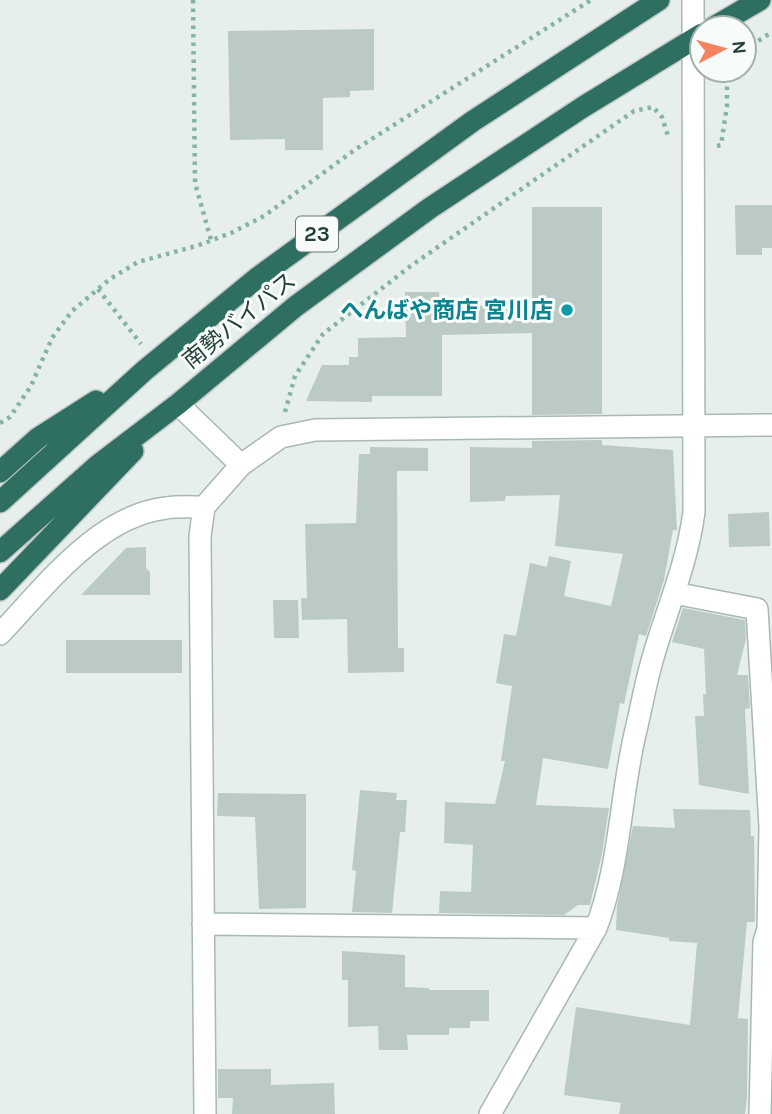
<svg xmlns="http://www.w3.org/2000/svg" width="772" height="1114" font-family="Karla,'Noto Sans JP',sans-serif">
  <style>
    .building { fill: #bbcac4 }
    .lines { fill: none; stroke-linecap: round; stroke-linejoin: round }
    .minor-casing { stroke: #a8b8b2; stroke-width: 24 }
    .highway-casing { stroke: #c2cac8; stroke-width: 24 }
    .path { stroke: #86b3a5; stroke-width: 4.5; stroke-dasharray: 3.5 5; stroke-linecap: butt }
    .minor { stroke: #fff; stroke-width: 21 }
    .highway { stroke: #2f6f62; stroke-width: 21 }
    .culture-dot { fill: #0f9aa8; stroke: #f7fbf9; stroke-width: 2.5 }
    .labels { text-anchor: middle; stroke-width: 6; stroke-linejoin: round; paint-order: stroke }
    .shield { fill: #f7fbf9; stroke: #637a73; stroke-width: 2 }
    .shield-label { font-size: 21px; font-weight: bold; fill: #24423a }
    .culture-label { font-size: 23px; font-weight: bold; fill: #0d838f; stroke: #f7fbf9; text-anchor: end }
    .street-label { font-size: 23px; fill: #24423a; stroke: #f7fbf9 }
  </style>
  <rect width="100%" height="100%" fill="#e6efeb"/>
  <!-- building -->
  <path class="building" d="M374,29V90L350,91V97L323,98V150H285V139L230,140L228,31Z
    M735,205H772V248H762V255H736Z
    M532,207H602V414L532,415V333L442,335V396H372V402L306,401L322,365H349V357H358V338L406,337L405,292H439L440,306L532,305Z
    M602,440V445L673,450L677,530H673L664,580L646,636L639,634L624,704L620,703L608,769L543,758L536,805L609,808L602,854L590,905H578L564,915L439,913L440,891L471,892L473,845L444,843L445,802L495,804L505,761H501L512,686L496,683L504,634L516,636L530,563L547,567L549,556L571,561L564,596L611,606L623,554L555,546L560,495L506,496L505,501L470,502V447L532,448V441Z
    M370,447L428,448V471H397L398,648H404V672L348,673L347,619L302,620L301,598H307L305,524L356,523L359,454H370Z
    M769,512L770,546L729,547L728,514Z
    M146,547V568L150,572V595H81L126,548Z
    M273,600H298L299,638H274Z
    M683,608L745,620L746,639L737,675H748L750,708L745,709L749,794L699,785L695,716H704L703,694H706L704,649L672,642Z
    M66,640H182V673H66Z
    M360,790L397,793L396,800H407L405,832H400L392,913L352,912L356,871L352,870Z
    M218,793L306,794V908L259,909L255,817L217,816Z
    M673,809L750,810L751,836H754L755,922H747L738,1018L748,1019L747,1098L745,1114H619L621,1103L564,1095L576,1007L690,1025L697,943L669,941V938L616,930L617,906L633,826L675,828Z
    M342,951L405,955V987L429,988V990H489V1021H470V1028H449V1035H407L408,1050H379L378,1026L348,1027V980H342Z
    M218,1069H271V1085L334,1083L335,1114H232L233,1098H218Z"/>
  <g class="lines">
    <!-- minor casing -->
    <g class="minor-casing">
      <path id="minor" d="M178,404L241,465
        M674,593L757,609L770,827L768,929L764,942L760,1114
        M0,634C45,587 97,516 166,508C179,506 192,507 204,507
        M203,924L596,928
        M205,1114L200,536L204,507L241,465L281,437L315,430L772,425
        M490,1114L596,928C620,866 620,799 635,734C641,710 645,685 652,661C666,611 687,565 694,512L693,0"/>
    </g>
    <!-- highway casing -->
    <g class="highway-casing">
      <path id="highway" d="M712,28L760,0
        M0,472L38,438L96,401
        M0,502L145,370L257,278L473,121L659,0
        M0,552L98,465L178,404L296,306L430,208L583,107L702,34
        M0,590L133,451"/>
    </g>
    <!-- path -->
    <path class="path" d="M193,0L195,183L211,240
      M744,50L772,32
      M717,146L721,145L727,106V70
      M98,289L141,344
      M285,412L295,376L323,334L412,265L634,111L653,107L662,117L668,136
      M0,423L10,417L31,386L52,338L72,311L110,279L138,262L196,246L231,233L264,216L356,149L591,0"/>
    <!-- minor -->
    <use href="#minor" class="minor"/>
    <!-- highway -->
    <use href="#highway" class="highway"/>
  </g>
  <!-- markers -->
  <circle class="culture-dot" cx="567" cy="310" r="7"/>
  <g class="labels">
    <!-- shield labels -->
    <rect class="shield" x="296" y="216.5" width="42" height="35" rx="5"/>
    <g class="shield-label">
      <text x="317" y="241">23</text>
    </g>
    <!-- culture labels -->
    <g class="culture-label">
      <text x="553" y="318">へんばや商店 宮川店</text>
    </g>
    <!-- street labels -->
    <g class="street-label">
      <text transform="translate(239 320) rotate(-39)" y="8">南勢バイパス</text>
    </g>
  </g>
  <!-- north arrow -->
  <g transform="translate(723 49) rotate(84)"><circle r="33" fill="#f7fbf9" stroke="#a3b1ad" stroke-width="2"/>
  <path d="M0-5L12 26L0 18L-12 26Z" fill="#f4845f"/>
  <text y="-10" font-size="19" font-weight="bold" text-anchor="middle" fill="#24423a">N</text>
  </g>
</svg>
